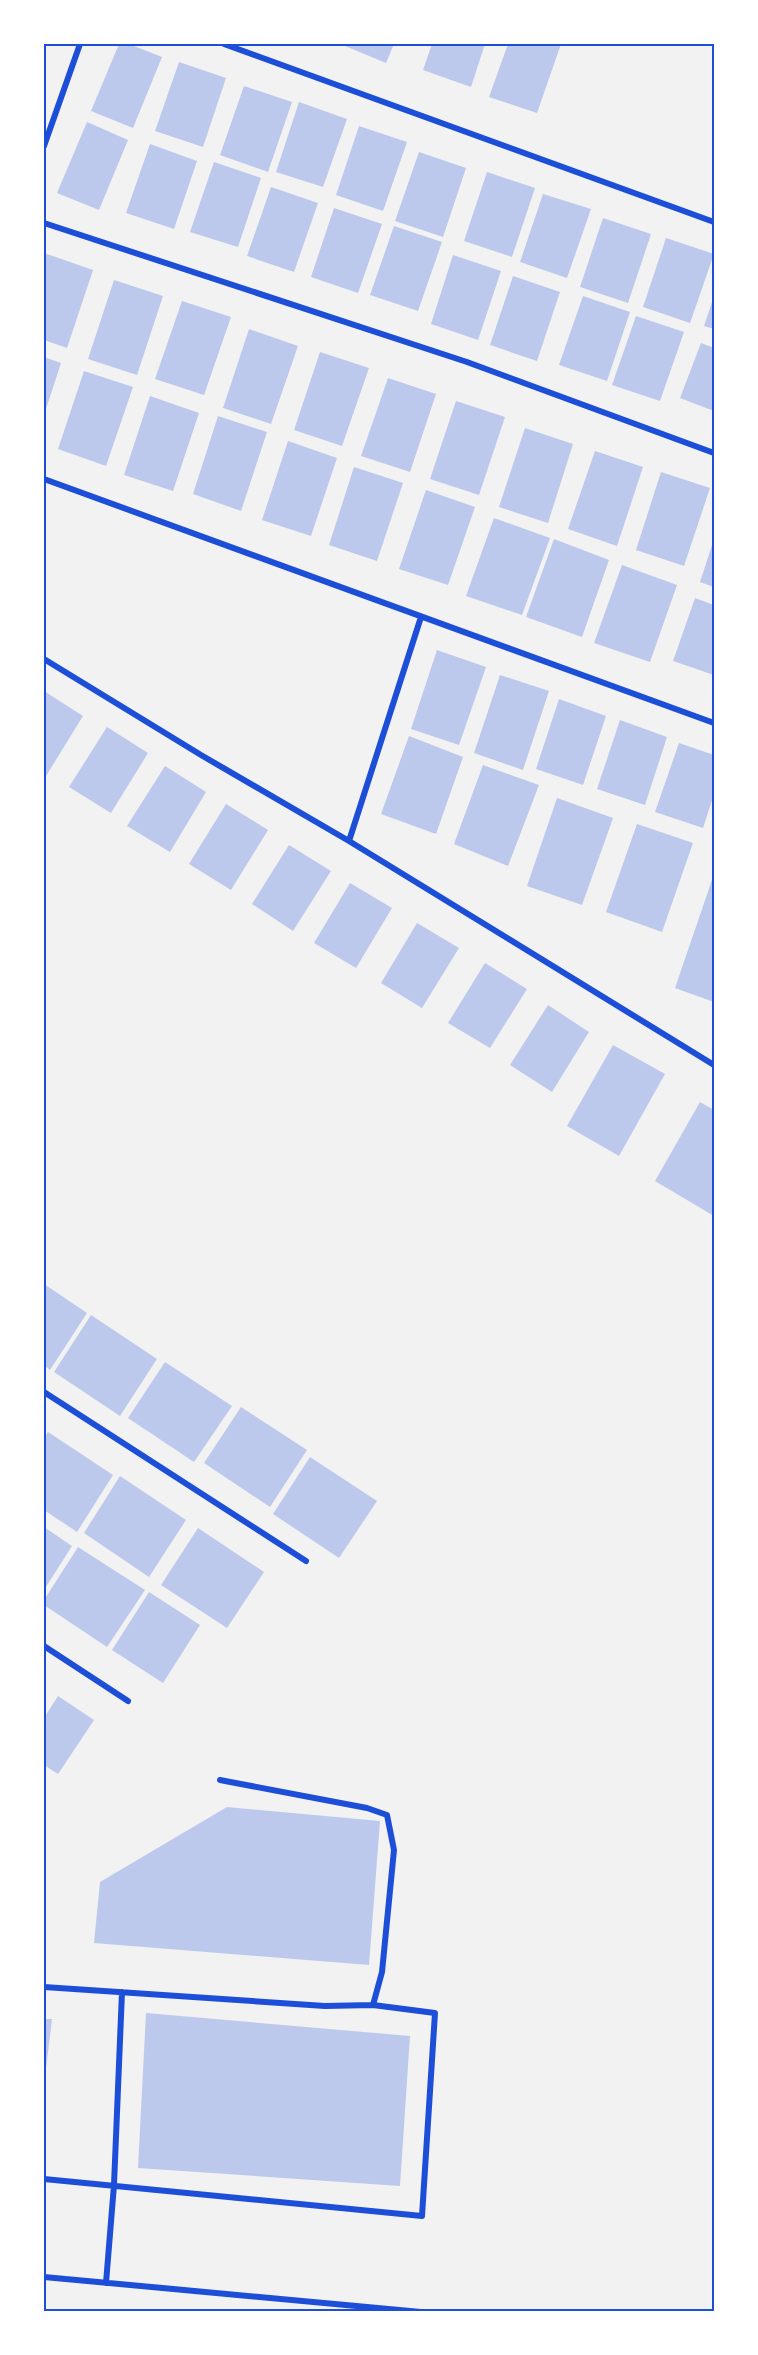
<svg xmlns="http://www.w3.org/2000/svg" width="758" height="2355" font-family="Signika,sans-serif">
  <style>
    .building { fill: #bdc9ec }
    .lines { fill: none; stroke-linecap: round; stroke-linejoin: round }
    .minor { stroke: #1d4ed8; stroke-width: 6 }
    .neatline { fill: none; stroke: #1d4ed8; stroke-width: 2 }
  </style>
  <rect width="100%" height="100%" fill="#f2f2f2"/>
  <!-- building -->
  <path class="building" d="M119,44H129L162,57L133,128L91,111Z
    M345,44H394L386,63L345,46Z
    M432,44H485L471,87L423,70Z
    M508,44H561L537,113L489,97Z
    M179,62L226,78L203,147L155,131Z
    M244,86L292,102L268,172L220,155Z
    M299,102L347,119L323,187L276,172Z
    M87,122L128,140L99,210L57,193Z
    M359,126L407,142L383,211L336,195Z
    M150,144L197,161L174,229L126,213Z
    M419,152L466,168L443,237L395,221Z
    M214,162L261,178L238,247L190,232Z
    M487,172L535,188L512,257L464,241Z
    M271,187L318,203L294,272L247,256Z
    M543,194L591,209L567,278L520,262Z
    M334,208L382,224L358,293L311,277Z
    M603,218L651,234L628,303L580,287Z
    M394,226L442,242L418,311L370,295Z
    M666,238L714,254L690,323L643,307Z
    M44,253L93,270L67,348L44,340Z
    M453,255L501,271L478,340L431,324Z
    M513,276L560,292L537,361L490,345Z
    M114,280L163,296L137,375L88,359Z
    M583,296L630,312L607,381L559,365Z
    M714,296V329L704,326Z
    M182,301L231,317L204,395L155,379Z
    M636,316L684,332L660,401L612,385Z
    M249,329L298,346L271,424L223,408Z
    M701,343L714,348V411L680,398Z
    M320,352L369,368L342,446L294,430Z
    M44,357L61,363L44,415Z
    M84,371L133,387L106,466L58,449Z
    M388,378L436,394L410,472L361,456Z
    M150,396L199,413L173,491L124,475Z
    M456,401L505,417L479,495L430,479Z
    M218,416L267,432L241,511L193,494Z
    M525,428L573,444L548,523L499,507Z
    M288,441L337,458L311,536L262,520Z
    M595,451L643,467L617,546L568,529Z
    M354,467L403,483L377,561L329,545Z
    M661,472L710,488L684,566L636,550Z
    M426,490L475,507L448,585L399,569Z
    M494,518L550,538L522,615L466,596Z
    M554,539L609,560L582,637L526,617Z
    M714,539V587L700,582Z
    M622,565L677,585L650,662L594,643Z
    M695,598L714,605V675L673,661Z
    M437,650L486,667L459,745L411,729Z
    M500,675L549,691L523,770L474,753Z
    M44,691L83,716L46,776L44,774Z
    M559,699L606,716L583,785L536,769Z
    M620,720L667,737L645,805L597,789Z
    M107,727L148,753L111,813L69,787Z
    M409,736L463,757L436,834L381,814Z
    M679,743L714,755V794L703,828L655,812Z
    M483,765L539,785L508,866L454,844Z
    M165,766L206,792L170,852L127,826Z
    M557,798L613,818L582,905L527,886Z
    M226,804L268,830L231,890L189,864Z
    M637,824L693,843L662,932L606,912Z
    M289,845L331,871L293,931L252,904Z
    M714,874V1002L675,988Z
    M350,883L392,908L356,968L314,943Z
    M417,923L459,948L422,1008L381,983Z
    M485,963L527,989L490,1048L448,1023Z
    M548,1005L589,1032L552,1092L510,1065Z
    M613,1045L665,1074L619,1156L567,1126Z
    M700,1102L714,1110V1216L655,1181Z
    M44,1284L87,1313L50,1370L44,1365Z
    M91,1315L157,1359L120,1416L54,1372Z
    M165,1362L232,1406L194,1462L128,1418Z
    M241,1407L307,1450L270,1507L204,1463Z
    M48,1432L113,1475L77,1532L44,1510V1438Z
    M310,1457L377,1501L339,1558L273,1514Z
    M120,1476L186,1520L149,1577L84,1533Z
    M44,1527L72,1546L44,1590Z
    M198,1528L264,1572L227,1628L161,1585Z
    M78,1547L145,1590L107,1647L44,1605V1600Z
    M149,1592L200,1625L163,1683L112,1650Z
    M58,1696L94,1720L58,1774L44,1765V1718Z
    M227,1807L380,1821L369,1965L94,1943L100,1882Z
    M146,2013L410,2036L400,2186L138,2168Z
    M44,2019H52L45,2077H44Z"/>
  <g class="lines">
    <!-- minor -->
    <path class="minor" d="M224,44L714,222
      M44,146L80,44
      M44,223L467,362L714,453
      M44,479L714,723
      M44,659L201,755L349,841L714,1065
      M349,841L421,617
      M44,1392L306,1561
      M44,1646L128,1701
      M44,1987L325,2006L373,2005L382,1972L394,1850L387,1815L367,1808L220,1780
      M44,2179L422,2216L435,2013L373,2005
      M44,2277L421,2312
      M106,2283L114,2185L122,1992"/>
  </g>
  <!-- border -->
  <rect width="758" height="2355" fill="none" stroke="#ffffff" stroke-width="90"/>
  <rect x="45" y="45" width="668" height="2265" class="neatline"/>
</svg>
